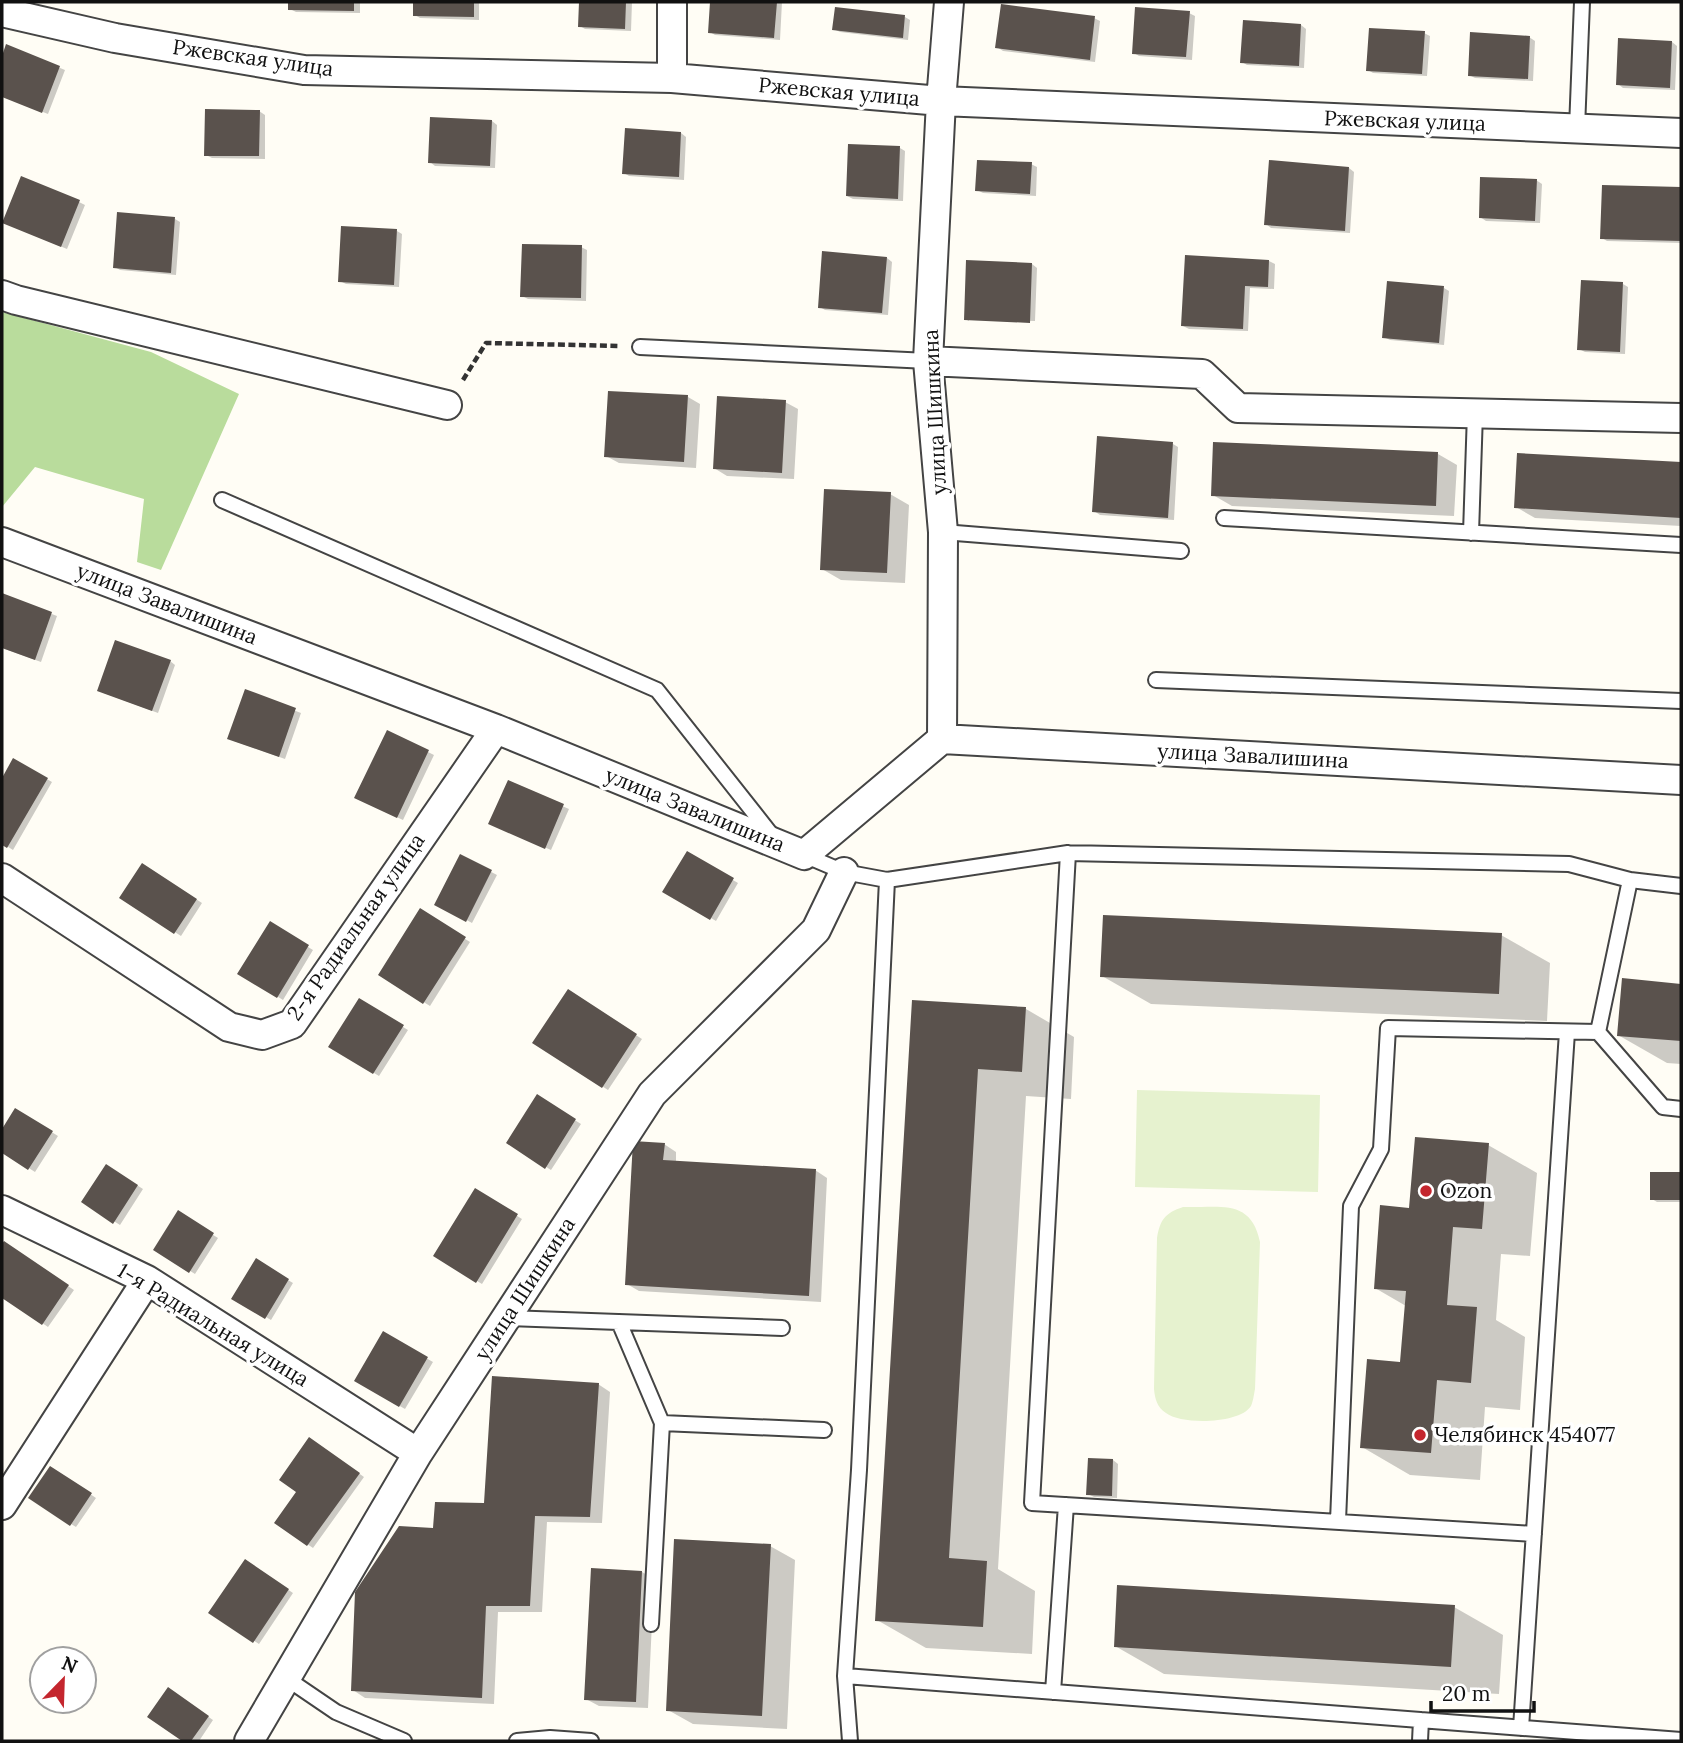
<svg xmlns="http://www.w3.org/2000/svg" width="1683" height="1743" font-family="Lora,serif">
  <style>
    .forest { fill: #b9dc9c }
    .pitch { fill: #e6f2cf }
    .shadow { fill: #0003 }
    .building { fill: #5a524d }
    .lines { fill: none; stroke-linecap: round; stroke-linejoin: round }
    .service-casing { stroke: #444; stroke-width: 18 }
    .minor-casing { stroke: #444; stroke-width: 32 }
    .path { stroke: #333; stroke-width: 4.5; stroke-dasharray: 7 3.5; stroke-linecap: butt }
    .service { stroke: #fff; stroke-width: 14 }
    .minor { stroke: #fff; stroke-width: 28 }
    .poi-dot { fill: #c4262e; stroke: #fff; stroke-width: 2.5 }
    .labels { text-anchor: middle; stroke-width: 7; stroke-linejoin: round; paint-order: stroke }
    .street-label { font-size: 21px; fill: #111; stroke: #fff }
    .poi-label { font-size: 21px; fill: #111; stroke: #fff; text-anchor: start }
  </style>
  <rect width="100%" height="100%" fill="#fffdf5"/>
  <!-- forest -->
  <path class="forest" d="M2,312L151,352L239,394L161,570L137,562L144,499L35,467L2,507Z"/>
  <!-- pitch -->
  <path class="pitch" d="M1137,1090L1320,1095L1318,1192L1135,1187Z
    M1183,1207C1220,1208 1251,1198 1260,1242L1255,1389C1254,1394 1253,1402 1251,1406C1240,1424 1181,1425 1166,1413C1157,1407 1155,1399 1154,1389L1157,1238C1160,1220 1165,1213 1183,1207Z"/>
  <!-- shadow -->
  <path class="shadow" d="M290,2H360V13L296,12L290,9Z
    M415,2H479V20L420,18L415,15Z
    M580,2H632L631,31L585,29L580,26Z
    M712,2H782L780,40L715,35L710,32Z
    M1189,13L1195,16L1192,60L1139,56L1134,53Z
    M905,17L910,20L908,40L840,32L834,29Z
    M1094,18L1100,21L1095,62L1003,51L997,47Z
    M1301,25L1306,29L1304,68L1247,65L1242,62Z
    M1424,33L1430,36L1427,76L1373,73L1368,70Z
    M1529,37L1535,41L1533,81L1475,78L1469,75Z
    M1672,42L1677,46L1675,90L1623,88L1618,84Z
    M7,46L65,70L48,114L2,96V61Z
    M259,111L265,115V159L212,158L206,155Z
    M492,121L497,125L495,168L435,166L430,162Z
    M681,133L686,137L684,180L629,176L624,173Z
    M900,148L905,151L903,201L853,199L847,196Z
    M1031,164L1037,167L1036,196L983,193L977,190Z
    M1349,168L1354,172L1350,233L1271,228L1266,224Z
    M1536,180L1542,184L1540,223L1486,221L1480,217Z
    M1603,187L1681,189V243L1607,241L1602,238Z
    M79,202L85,205L67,249L9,225Z
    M175,219L180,222L176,275L120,270L115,267Z
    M397,231L402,234L399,287L346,284L340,281Z
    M581,247L587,250L586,301L528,299L522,296Z
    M887,258L892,262L888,315L825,310L820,307Z
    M1269,261L1275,264L1274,289L1250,288L1248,331L1189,329L1183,326Z
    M1032,264L1037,268L1035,321L969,319V321L965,319Z
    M1623,284L1628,287L1625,354L1585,352L1579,349Z
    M1444,288L1449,291L1444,345L1390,340L1384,337Z
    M688,397L700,404L696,468L619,463L606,456Z
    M785,402L798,409L794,479L727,476L714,468Z
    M1099,438L1173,444L1178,447L1174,520L1100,515L1094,511Z
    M1438,454L1457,465L1454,516L1232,506L1213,495Z
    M1519,455L1681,464V526L1535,518L1516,507Z
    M890,494L909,505L905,583L841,580L822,569Z
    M2,595L57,616L41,662L2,648Z
    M170,661L175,665L158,713L104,693Z
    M246,692L301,713L285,759L234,741Z
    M428,752L434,755L403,820L362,801Z
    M14,760L52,782L13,850L2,843V782Z
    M508,782L569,809L551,850L496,826Z
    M687,853L738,883L716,921L665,891Z
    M461,856L497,875L472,923L437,904Z
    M143,865L202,903L181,936L122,898Z
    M421,911L470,942L430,1006L380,975Z
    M270,924L313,950L283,1000L240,973Z
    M1501,935L1550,963L1547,1021L1151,1004L1102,976Z
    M1623,980L1681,986V1064L1667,1063L1618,1035Z
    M569,991L642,1039L608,1090L535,1043Z
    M359,1000L408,1030L379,1076L331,1047Z
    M913,1002L1026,1009L1074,1037L1071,1099L1026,1096L998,1569L1035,1591L1032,1654L926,1648L877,1620Z
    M538,1097L581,1124L551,1170L508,1143Z
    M16,1110L58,1136L35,1172L2,1151V1132Z
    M664,1144L676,1152V1162L815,1170L827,1178L821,1302L639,1291L627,1284Z
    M1488,1145L1537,1173L1530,1256L1501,1254L1496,1320L1525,1337L1520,1410L1485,1407L1480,1480L1410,1475L1362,1447L1402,1364L1406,1306L1375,1288Z
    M107,1166L143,1189L120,1225L83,1202Z
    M1652,1173H1681V1202H1657L1652,1199Z
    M476,1190L522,1219L482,1284L436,1256Z
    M178,1213L218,1238L195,1274L155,1249Z
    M4,1243L74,1290L48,1327L2,1296V1247Z
    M256,1261L293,1283L271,1320L234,1298Z
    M384,1334L433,1362L405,1409L356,1381Z
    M598,1384L610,1392L602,1523L547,1522L542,1612H498L494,1704L365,1698L353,1690L434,1530L486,1505Z
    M315,1442L364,1477L313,1548L276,1523L298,1491Z
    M1113,1460L1118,1464L1117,1498L1094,1497L1088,1494Z
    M56,1471L96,1498L76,1527L71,1524Z
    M770,1546L795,1560L787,1729L693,1724L668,1710Z
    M250,1564L293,1593L259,1644L211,1613Z
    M642,1572L654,1579L648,1708L599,1706L586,1699Z
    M1454,1607L1503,1635L1499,1694L1164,1674L1115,1646Z
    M174,1693L213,1720L199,1741H185L150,1716Z"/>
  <!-- building -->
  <path class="building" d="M288,2H354V11L288,10Z
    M413,2H474V17L413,16Z
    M579,2H626L625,29L578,27Z
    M710,2H777L774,38L708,33Z
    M1001,4L1095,16L1090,60L995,48Z
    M835,7L905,15L903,38L832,30Z
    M1135,7L1190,11L1186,57L1132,54Z
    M1243,20L1301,24L1299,66L1240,63Z
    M1369,28L1425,31L1422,74L1366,71Z
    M1470,32L1530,36L1528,79L1468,76Z
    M1618,38L1672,41L1670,88L1616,85Z
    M6,44L60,66L42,113L2,97V56Z
    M205,109L260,110L259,156H204Z
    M430,117L492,120L490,166L428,163Z
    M625,128L681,132L679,177L622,174Z
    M848,144L900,146L898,199L846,196Z
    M977,160L1032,162L1030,194L975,191Z
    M1269,160L1349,167L1345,231L1264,225Z
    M21,176L80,200L61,247L2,223Z
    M1480,177L1537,179L1535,221L1479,218Z
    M1602,185L1681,187V241L1600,239Z
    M117,212L175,217L171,273L113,268Z
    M341,226L397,229L394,285L338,282Z
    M522,244L582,245L581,298L520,297Z
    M822,251L887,257L882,313L818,308Z
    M1185,255L1269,260L1268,287L1245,286L1243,329L1181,326Z
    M966,260L1032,263L1030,323L964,320Z
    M1581,280L1623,282L1620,352L1577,350Z
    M1387,281L1444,286L1439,343L1382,338Z
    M608,391L688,395L684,462L604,457Z
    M717,396L786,400L782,473L713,469Z
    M1097,436L1173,442L1168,518L1092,512Z
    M1213,442L1438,452L1436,506L1211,496Z
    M1517,453L1681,462V518L1514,508Z
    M824,489L891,492L887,573L820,570Z
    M2,593L52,612L35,660L2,648Z
    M115,640L171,660L152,711L97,691Z
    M245,689L296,708L279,757L227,739Z
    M387,730L429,750L397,818L354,798Z
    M13,758L48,778L7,848L2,845V778Z
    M508,780L564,804L545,849L488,824Z
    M687,851L734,878L710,920L662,892Z
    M460,854L492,870L466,922L434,905Z
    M142,863L197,899L174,934L119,898Z
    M420,908L466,937L423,1004L378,975Z
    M1103,915L1502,933L1499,994L1100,977Z
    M270,921L309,945L277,998L237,974Z
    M1622,978L1681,984V1041L1617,1036Z
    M568,989L637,1034L602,1088L532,1043Z
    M359,998L404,1025L373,1074L328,1047Z
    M912,1000L1026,1007L1022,1072L978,1069L949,1558L987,1561L983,1627L875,1621Z
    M537,1094L576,1119L545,1169L506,1143Z
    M15,1108L53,1131L28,1170L2,1153V1129Z
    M1415,1137L1489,1143L1482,1229L1453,1227L1447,1305L1477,1307L1471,1383L1437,1380L1431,1453L1360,1448L1367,1359L1400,1362L1406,1291L1374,1289L1380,1205L1409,1208Z
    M633,1141L665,1143L663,1160L816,1169L809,1296L625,1285Z
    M106,1164L138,1185L113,1224L81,1202Z
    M1650,1172H1681V1200H1650Z
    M475,1188L518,1214L476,1283L433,1256Z
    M178,1210L214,1233L189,1273L153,1250Z
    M4,1241L69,1285L42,1325L2,1298V1244Z
    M256,1258L289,1279L265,1319L231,1299Z
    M383,1331L428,1357L399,1407L354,1381Z
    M492,1376L599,1383L590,1517L535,1516L530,1606H486L482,1698L351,1691L355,1592L399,1526L433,1528L435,1502L484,1503Z
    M309,1437L360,1473L307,1546L274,1523L296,1492L279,1480Z
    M1088,1458L1113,1459L1112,1496L1086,1495Z
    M50,1466L92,1493L70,1526L28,1498Z
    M674,1539L771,1544L762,1716L666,1711Z
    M245,1559L289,1589L253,1643L208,1613Z
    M591,1568L642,1571L636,1702L584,1700Z
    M1117,1585L1455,1605L1451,1667L1114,1647Z
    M168,1687L209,1716L191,1741H182L147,1717Z"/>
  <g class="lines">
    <!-- service casing -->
    <g class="service-casing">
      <path id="service" d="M1577,128L1582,2
        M640,347L928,361
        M222,500L657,690L774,838
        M1224,518L1681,545
        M943,532L1181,551
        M1471,533L1475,413
        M1156,680L1681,701
        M1068,853L1032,1503L1534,1534
        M804,855L844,872L887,880L1068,853L1569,864L1630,880L1681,886
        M1598,1032L1663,1107L1681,1109
        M505,1318L782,1328
        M619,1322L662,1423L651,1624
        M662,1423L824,1430
        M1338,1521L1351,1206L1381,1149L1388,1028L1598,1032L1630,880
        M845,1676L1681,1740
        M286,1678L336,1712L404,1741
        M1053,1692L1066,1505
        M1521,1728L1567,1032
        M517,1741L550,1738L591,1741
        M850,1741L845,1676L859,1470L887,880
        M1420,1741L1421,1720"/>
    </g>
    <!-- minor casing -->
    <g class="minor-casing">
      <path id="minor" d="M2,12L115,38L304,70L672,78L941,101L1681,133
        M672,78V2
        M2,295L16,300L447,405
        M928,361L1202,374L1238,408L1681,418
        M2,542L496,729L804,855L942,739L1681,780
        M942,739L943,532L928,361L941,101L949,2
        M2,878L229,1027L262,1035L292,1024L496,729
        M2,1210L147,1280L418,1453
        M2,1505L147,1280
        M249,1741L418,1453L652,1094L816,930L844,872"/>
    </g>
    <!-- path -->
    <path class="path" d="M463,380L486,343L619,346"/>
    <!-- service -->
    <use href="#service" class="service"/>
    <!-- minor -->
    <use href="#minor" class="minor"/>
  </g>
  <!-- markers -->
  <g class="poi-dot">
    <circle cx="1426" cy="1191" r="7"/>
    <circle cx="1420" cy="1435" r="7"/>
  </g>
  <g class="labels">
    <!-- street labels -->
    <g class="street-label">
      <text transform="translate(253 58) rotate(8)" y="7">Ржевская улица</text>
      <text transform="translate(839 92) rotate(5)" y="7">Ржевская улица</text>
      <text transform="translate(1405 121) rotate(2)" y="7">Ржевская улица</text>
      <text transform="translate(935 412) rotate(-93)" y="7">улица Шишкина</text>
      <text transform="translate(167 604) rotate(21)" y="7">улица Завалишина</text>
      <text transform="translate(1253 756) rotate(3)" y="7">улица Завалишина</text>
      <text transform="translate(695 810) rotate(22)" y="7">улица Завалишина</text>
      <text transform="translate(356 927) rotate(-55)" y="7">2-я Радиальная улица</text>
      <text transform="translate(525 1289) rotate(-57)" y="7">улица Шишкина</text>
      <text transform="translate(213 1325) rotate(31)" y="7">1-я Радиальная улица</text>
    </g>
    <!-- poi labels -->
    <g class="poi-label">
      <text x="1440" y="1198">Ozon</text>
      <text x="1434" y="1442">Челябинск 454077</text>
    </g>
  </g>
  <!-- border -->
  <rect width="1683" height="1743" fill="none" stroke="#111111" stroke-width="7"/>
  <!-- north arrow -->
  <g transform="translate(63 1680) rotate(23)"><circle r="33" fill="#ffffff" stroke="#a0a0a0" stroke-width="2"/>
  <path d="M0-5L12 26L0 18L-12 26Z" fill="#c4262e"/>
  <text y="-10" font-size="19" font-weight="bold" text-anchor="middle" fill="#111111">N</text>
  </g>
  <!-- scale -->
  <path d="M1431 1701v10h103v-10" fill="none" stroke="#111111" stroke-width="3.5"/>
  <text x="1442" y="1701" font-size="21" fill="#111111" stroke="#ffffff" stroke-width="5" paint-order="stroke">20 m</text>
</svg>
